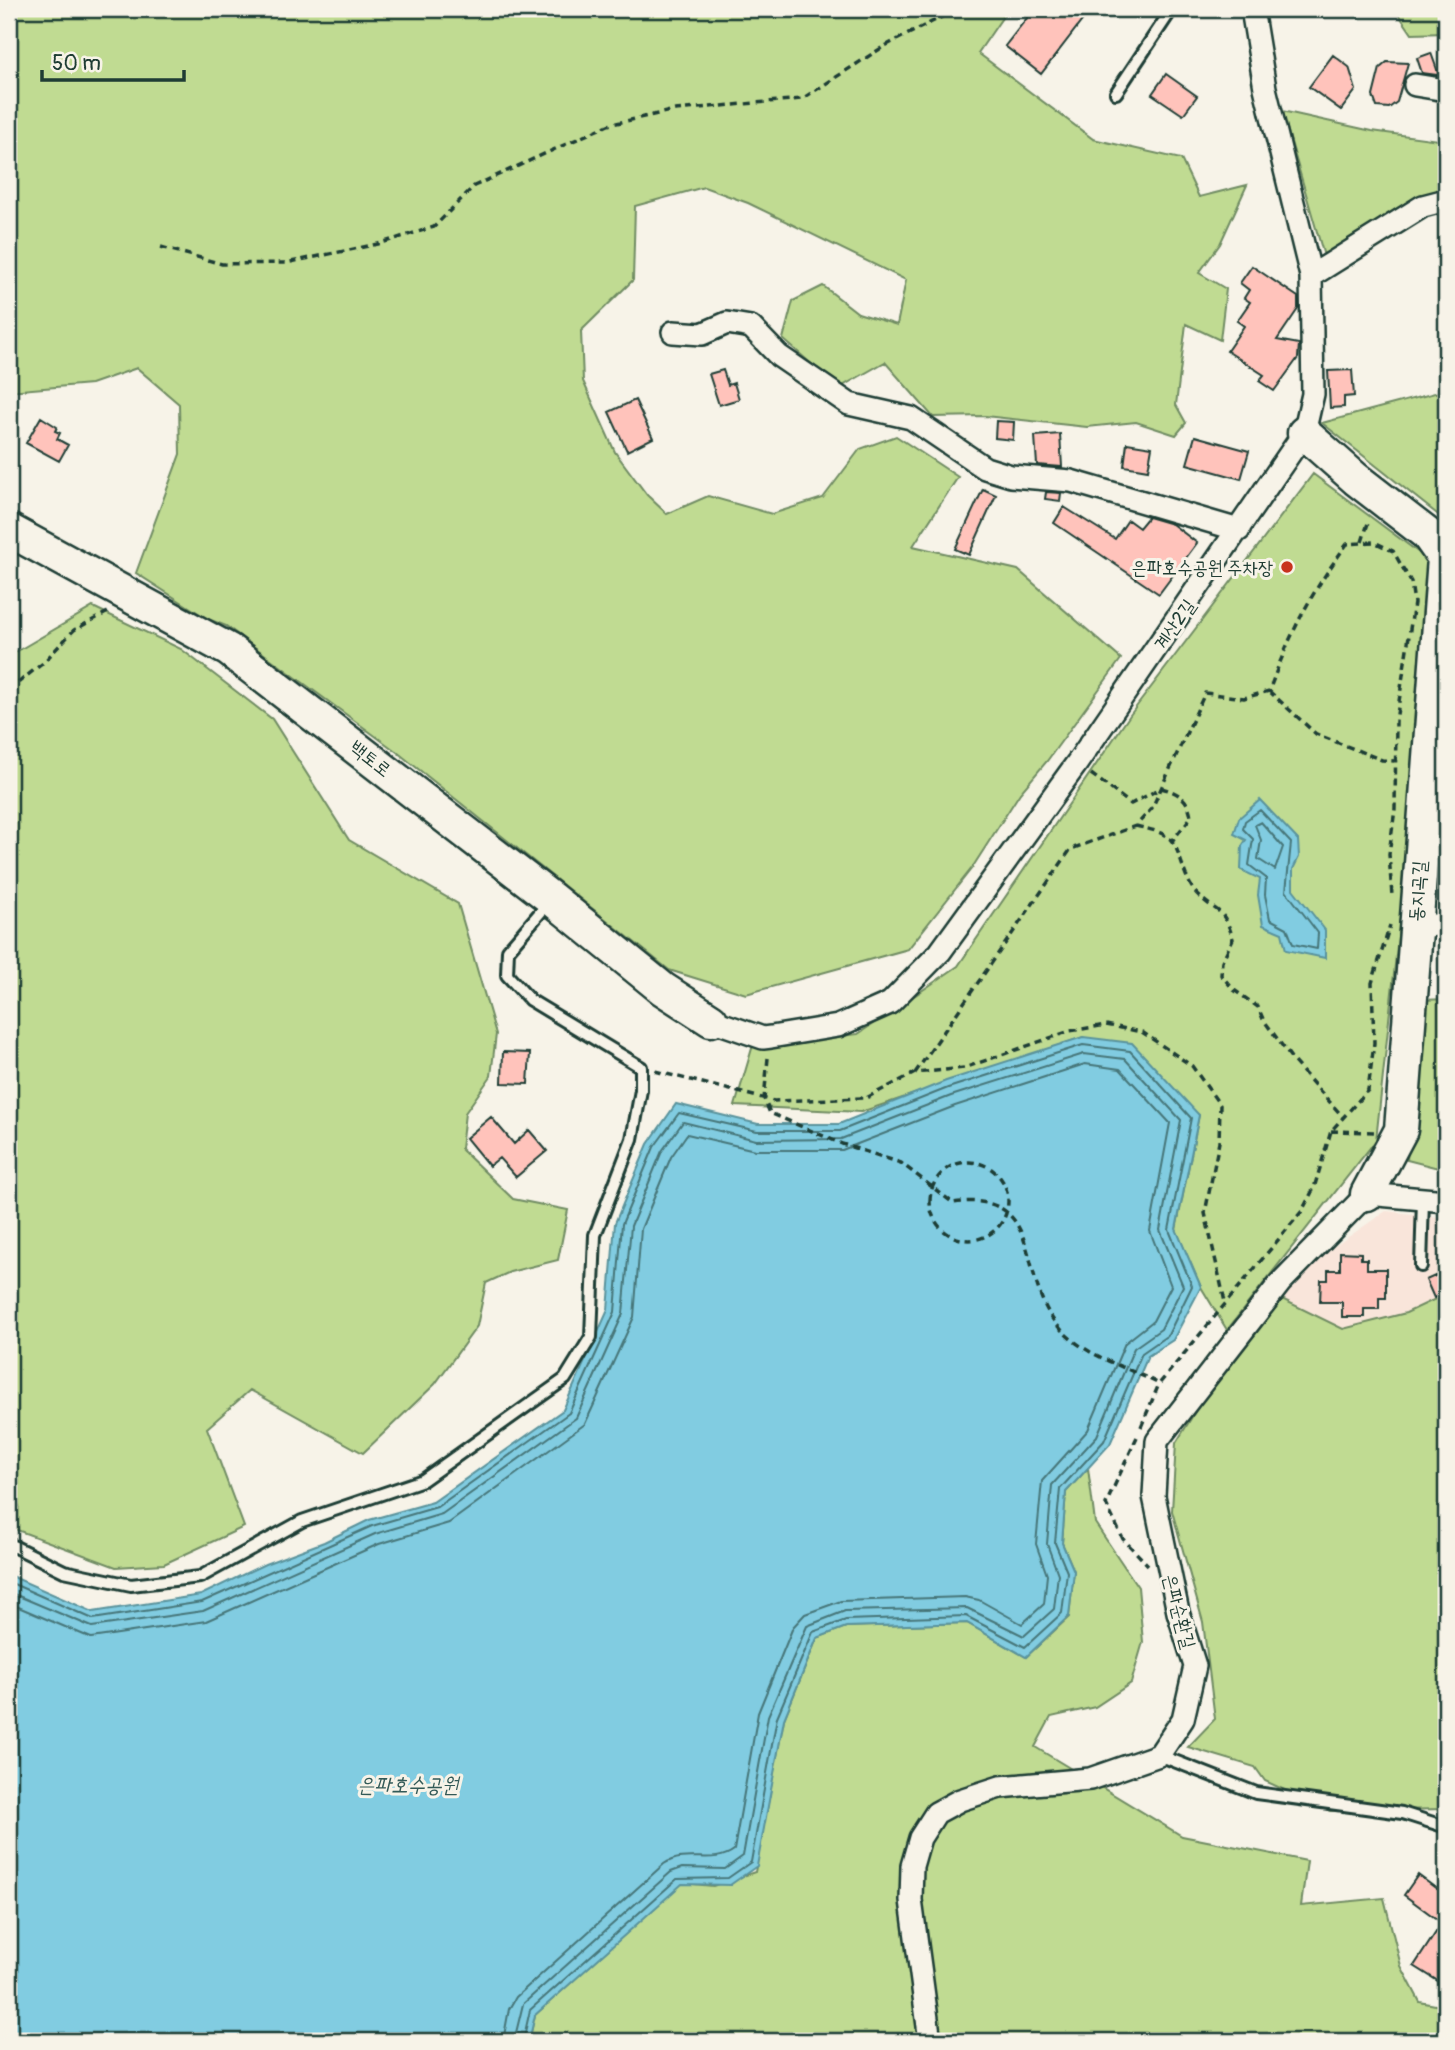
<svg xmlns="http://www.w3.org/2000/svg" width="1455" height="2050" font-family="Pangolin,'Poor Story',sans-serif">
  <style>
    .built { fill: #f9e5da }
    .green { fill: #c0db92; stroke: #708c63; stroke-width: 2 }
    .water { fill: #81cce1; stroke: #5a939c; stroke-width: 2 }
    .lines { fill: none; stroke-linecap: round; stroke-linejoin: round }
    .shore { stroke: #467679; stroke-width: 2 }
    .building { fill: #ffc3bb; stroke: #1f3d34; stroke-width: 2 }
    .lane-casing { stroke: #1f3d34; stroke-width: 16 }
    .street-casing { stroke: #1f3d34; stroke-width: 26 }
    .secondary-casing { stroke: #1f3d34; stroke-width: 37 }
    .path { stroke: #1f3d34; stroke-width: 3.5; stroke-dasharray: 7 5; stroke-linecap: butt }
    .lane { stroke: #f7f3e8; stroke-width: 10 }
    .street { stroke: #f7f3e8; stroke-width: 21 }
    .secondary { stroke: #f7f3e8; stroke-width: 32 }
    .poi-dot { fill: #c8321e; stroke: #f7f3e8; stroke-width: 2.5 }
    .labels { text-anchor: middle; stroke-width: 6; stroke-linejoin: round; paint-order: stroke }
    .poi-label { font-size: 19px; fill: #1f3d34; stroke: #f7f3e8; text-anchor: end }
    .street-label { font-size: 19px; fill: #1f3d34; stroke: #f7f3e8 }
    .water-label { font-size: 21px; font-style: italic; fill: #335a57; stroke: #f7f3e8 }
  </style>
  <rect width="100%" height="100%" fill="#f7f3e8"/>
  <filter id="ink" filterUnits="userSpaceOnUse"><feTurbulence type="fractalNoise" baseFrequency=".0143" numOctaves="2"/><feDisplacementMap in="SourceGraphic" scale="14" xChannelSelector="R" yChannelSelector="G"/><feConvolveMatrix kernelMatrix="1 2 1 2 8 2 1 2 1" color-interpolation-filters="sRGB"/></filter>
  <g filter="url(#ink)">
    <!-- built -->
    <path class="built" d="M1386,1211L1446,1218V1294L1406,1313L1343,1329L1280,1298L1325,1253Z"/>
    <!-- green -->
    <path class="green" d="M9,9H1008L978,53L1093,139L1181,159L1199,197L1247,185L1220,244L1199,273L1226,289L1220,340L1186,324L1176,405L1186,423L1176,435L1136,422L1087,427L985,416L933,417L885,362L839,388L783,339L793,301L823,286L858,313L897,325L906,280L748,203L704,187L635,206L633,280L581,331L583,381L615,452L647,495L667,514L708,496L772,514L823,498L860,449L896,436L958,477L913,546L1018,570L1121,659L1047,761L1020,793L972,868L908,949L746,994L669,970L397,752L226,626L208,619L136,573L180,454L179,404L137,368L91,384L9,391Z
      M1395,9H1446V33L1412,34Z
      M1282,111L1372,131L1446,141V188L1324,256Z
      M1446,390V521L1322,423Z
      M1313,474L1438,567L1376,1140L1227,1330L1201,1287L1176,1230L1199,1115L1083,1037L861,1112L735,1106L753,1045L858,1034L958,966L1130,715Z
      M93,607L181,649L272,719L349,840L458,904L496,1034L491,1076L465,1113L461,1149L513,1199L568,1210L558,1260L510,1272L486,1283L477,1326L435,1384L363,1453L250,1390L207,1428L244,1527L164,1564L116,1567L9,1527V1512L19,1506L9,1480V656Z
      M1446,999V1170L1407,1160L1422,1000Z
      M1446,1294V1809L1330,1811L1265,1781L1255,1767L1188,1747L1215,1719L1203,1622L1172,1511L1176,1443L1206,1394L1280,1298L1343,1329L1406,1313Z
      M1088,1468L1095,1523L1138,1587L1143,1642L1131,1683L1095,1707L1051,1717L1035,1747L1182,1836L1307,1861L1301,1906L1384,1898L1401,1966L1420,2002L1446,2007V2041H529L535,2015L682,1883L713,1886L755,1872L784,1719L817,1638L846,1627L967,1623L1026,1657L1069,1617L1074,1571L1062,1543L1066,1492Z"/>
    <!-- water -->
    <path class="water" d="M1260,800L1298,840L1299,857L1293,869V889L1325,930V958L1286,950L1282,933L1263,925L1258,895L1260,879L1241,870L1242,846L1246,840L1234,834L1239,818Z
      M1083,1037L1132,1043L1199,1115L1176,1229L1201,1287L1173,1340L1148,1356L1110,1444L1066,1492L1062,1543L1074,1571L1069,1616L1026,1657L967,1623L846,1627L817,1638L784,1719L757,1866L730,1885L682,1884L535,2015L529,2041H9V1575L93,1612L201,1595L265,1564L324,1542L369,1520L433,1502L563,1410L608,1310L615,1223L648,1144L676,1104L758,1124H839L946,1081Z"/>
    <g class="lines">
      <!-- shore -->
      <path class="shore" d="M1260,810L1291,843L1286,891L1318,933L1317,949L1293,944L1287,928L1270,919L1265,895L1266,878L1249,865L1253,839L1243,829L1245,821Z
        M1261,822L1283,847L1275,870L1258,859L1261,840L1255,825Z
        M9,1582L93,1619L202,1602L372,1526L437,1507L569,1413L615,1312L622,1224L654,1147L679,1113L757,1131H840L948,1088L1083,1045L1130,1051L1191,1118L1169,1230L1192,1286L1168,1335L1142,1353L1104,1441L1060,1489L1055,1543L1067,1572L1062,1613L1025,1647L966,1616L846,1620L813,1632L777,1717L751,1862L728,1878L677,1879L530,2010L523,2041
        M9,1592L92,1627L203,1611L375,1534L442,1514L576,1418L623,1314L631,1226L662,1151L683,1122L756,1140L841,1139L951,1096L1084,1054L1125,1059L1181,1120L1160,1230L1183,1286L1161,1329L1134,1348L1097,1436L1052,1485L1047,1544L1058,1574L1054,1609L1024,1636L967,1608L845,1611L807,1626L768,1716L743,1856L725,1869L682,1868L671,1872L523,2004L514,2041
        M9,1603L91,1638L206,1621L379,1544L449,1523L585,1424L634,1317L641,1229L671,1157L687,1134L755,1150H842L955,1106L1085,1064L1120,1069L1170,1123L1150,1231L1171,1286L1153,1321L1125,1343L1088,1430L1042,1481L1036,1544L1047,1575L1044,1604L1022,1624L979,1600L965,1597L841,1601L805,1614L793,1627L758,1713L734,1850C713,1866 686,1849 664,1864L516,1997L509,2009L503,2041"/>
    </g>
    <!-- building -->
    <path class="building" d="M1034,9H1091L1041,74L1005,46Z
      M1431,53L1439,75H1437L1422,73L1417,58Z
      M1333,55L1349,67L1356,90L1341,110L1309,87Z
      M1387,62L1408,63L1397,102L1389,108L1377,107L1373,96L1380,68Z
      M1166,74L1197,96L1183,115L1152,94Z
      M1252,266L1298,297V309L1277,340L1299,344L1298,358L1274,391L1259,381L1264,375L1227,351L1244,326L1237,321L1250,302L1244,298L1249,290L1240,283Z
      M723,370L728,385L734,383L739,399L719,405L709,374Z
      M1352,370L1354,396L1344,397V407L1330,408L1328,371Z
      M635,400L653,438L627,451L609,412Z
      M41,417L57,427L55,431L60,433L57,439L68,445L59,461L26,443Z
      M996,421L1014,422L1013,440L995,438Z
      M1060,434L1062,467L1037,465L1035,436Z
      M1195,436L1249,451L1241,479L1187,464Z
      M1127,443L1152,447L1148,470L1124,466Z
      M983,489L996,495L969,555L955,549Z
      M1046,492L1061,493L1060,501L1045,499Z
      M1064,507L1115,539L1128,520L1139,528L1148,517L1172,524L1197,543L1159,594L1054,523Z
      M503,1052L530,1053L528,1084L502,1083Z
      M491,1117L514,1144L529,1130L547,1151L516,1177L499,1158L489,1166L466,1138Z
      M1340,1252L1361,1253V1259H1367V1269H1386V1298H1379V1309H1364V1317H1342V1302H1320L1321,1280H1328V1270H1340Z
      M1446,1271V1293L1434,1298L1426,1280Z
      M1418,1875L1437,1889L1446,1875V1968L1438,1981L1414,1966L1442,1923L1404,1895Z"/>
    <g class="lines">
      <!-- lane casing -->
      <g class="lane-casing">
        <path id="lane" d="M1116,93L1172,9
          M1421,1266L1423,1199
          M9,1544L64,1571L131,1585L200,1577L302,1521L423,1480L565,1379L591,1337L595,1235L632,1139L641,1090V1067L530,1000L507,975L508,950L550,901
          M1159,1755L1256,1793L1402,1813L1446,1827"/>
      </g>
      <!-- street casing -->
      <g class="street-casing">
        <path id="street" d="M1415,85L1446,90
          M1311,276L1423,206L1446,200
          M673,332L702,334L727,323L751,327L779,356L849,404L911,418L985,468L1011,476L1071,481L1239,530
          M1414,929L1446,923
          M711,1020L763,1038L771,1037L838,1026L890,1003L940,952L1077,763L1304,433L1313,394L1311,276L1265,88L1252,9
          M930,2041L911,1900L912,1866L920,1838L936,1813L960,1800L1000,1787L1090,1779L1159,1755L1183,1719L1195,1666L1178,1612L1154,1496L1157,1441L1280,1283L1367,1194L1446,1201"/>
      </g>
      <!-- secondary casing -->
      <g class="secondary-casing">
        <path id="secondary" d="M1304,433L1356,479L1427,534L1444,558L1401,1130L1367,1194
          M9,530L229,650L552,899L663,989L711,1020"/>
      </g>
      <!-- path -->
      <path class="path" d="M161,247L222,264L286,263L378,244L434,227L474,186L608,125L675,110L802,99L883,47L957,9
        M1362,542L1369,520
        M9,690L43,663L74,630L108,612
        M1269,691L1316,734L1382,760L1394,761
        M1091,774L1131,804L1161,788C1178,792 1189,799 1191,817L1172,841
        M1136,826C1147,829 1163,831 1171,840C1181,851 1183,879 1197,894C1218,915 1223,905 1233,939L1222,961L1221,975L1234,990L1258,1007L1263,1019L1294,1062L1344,1118
        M768,1058L764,1099L770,1113L842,1144L901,1163L953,1203C1045,1189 1016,1275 1057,1325C1084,1357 1124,1365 1159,1384
        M655,1071L774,1101L866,1098L915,1073L964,1068L1070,1031L1106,1025L1142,1032L1192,1066L1220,1105L1219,1142L1205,1213L1225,1302
        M915,1073L1071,849L1136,826L1152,808L1205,693L1244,698L1269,691C1290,633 1310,594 1347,544L1374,542L1393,551L1411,582L1414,603L1396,721L1395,809L1389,854L1392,896
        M1331,1131L1374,1132
        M930 1201a39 39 0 1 1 78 0a39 39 0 1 1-78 0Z
        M1141,1427L1159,1384L1302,1211L1314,1188L1331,1131L1368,1090L1374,1043L1372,983L1390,925
        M1137,1437L1106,1504L1123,1539L1148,1565"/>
      <!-- lane -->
      <use href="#lane" class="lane"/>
      <!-- street -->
      <use href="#street" class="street"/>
      <!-- secondary -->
      <use href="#secondary" class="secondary"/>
    </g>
  </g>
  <!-- markers -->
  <circle class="poi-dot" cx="1287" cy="567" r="7"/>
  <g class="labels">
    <!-- poi labels -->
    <g class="poi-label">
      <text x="1273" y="574">은파호수공원 주차장</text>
    </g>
    <!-- street labels -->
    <g class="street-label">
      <text transform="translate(1174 624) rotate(-55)" y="7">계산2길</text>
      <text transform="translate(371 758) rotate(38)" y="7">백토로</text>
      <text transform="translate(1417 891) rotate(-86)" y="7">동지곡길</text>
      <text transform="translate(1180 1611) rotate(75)" y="7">은파순환길</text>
    </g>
    <!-- water labels -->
    <g class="water-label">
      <text x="408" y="1792">은파호수공원</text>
    </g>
  </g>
  <!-- margin -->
  <rect width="1455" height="2050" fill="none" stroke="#f7f3e8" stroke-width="35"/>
  <rect x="18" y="18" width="1420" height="2015" fill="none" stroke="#1f3d34" stroke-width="2.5" filter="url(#ink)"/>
  <!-- scale -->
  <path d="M42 70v10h142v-10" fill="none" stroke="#1f3d34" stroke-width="3.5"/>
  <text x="52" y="70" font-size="21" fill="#1f3d34" stroke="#f7f3e8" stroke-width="5" paint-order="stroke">50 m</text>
</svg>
